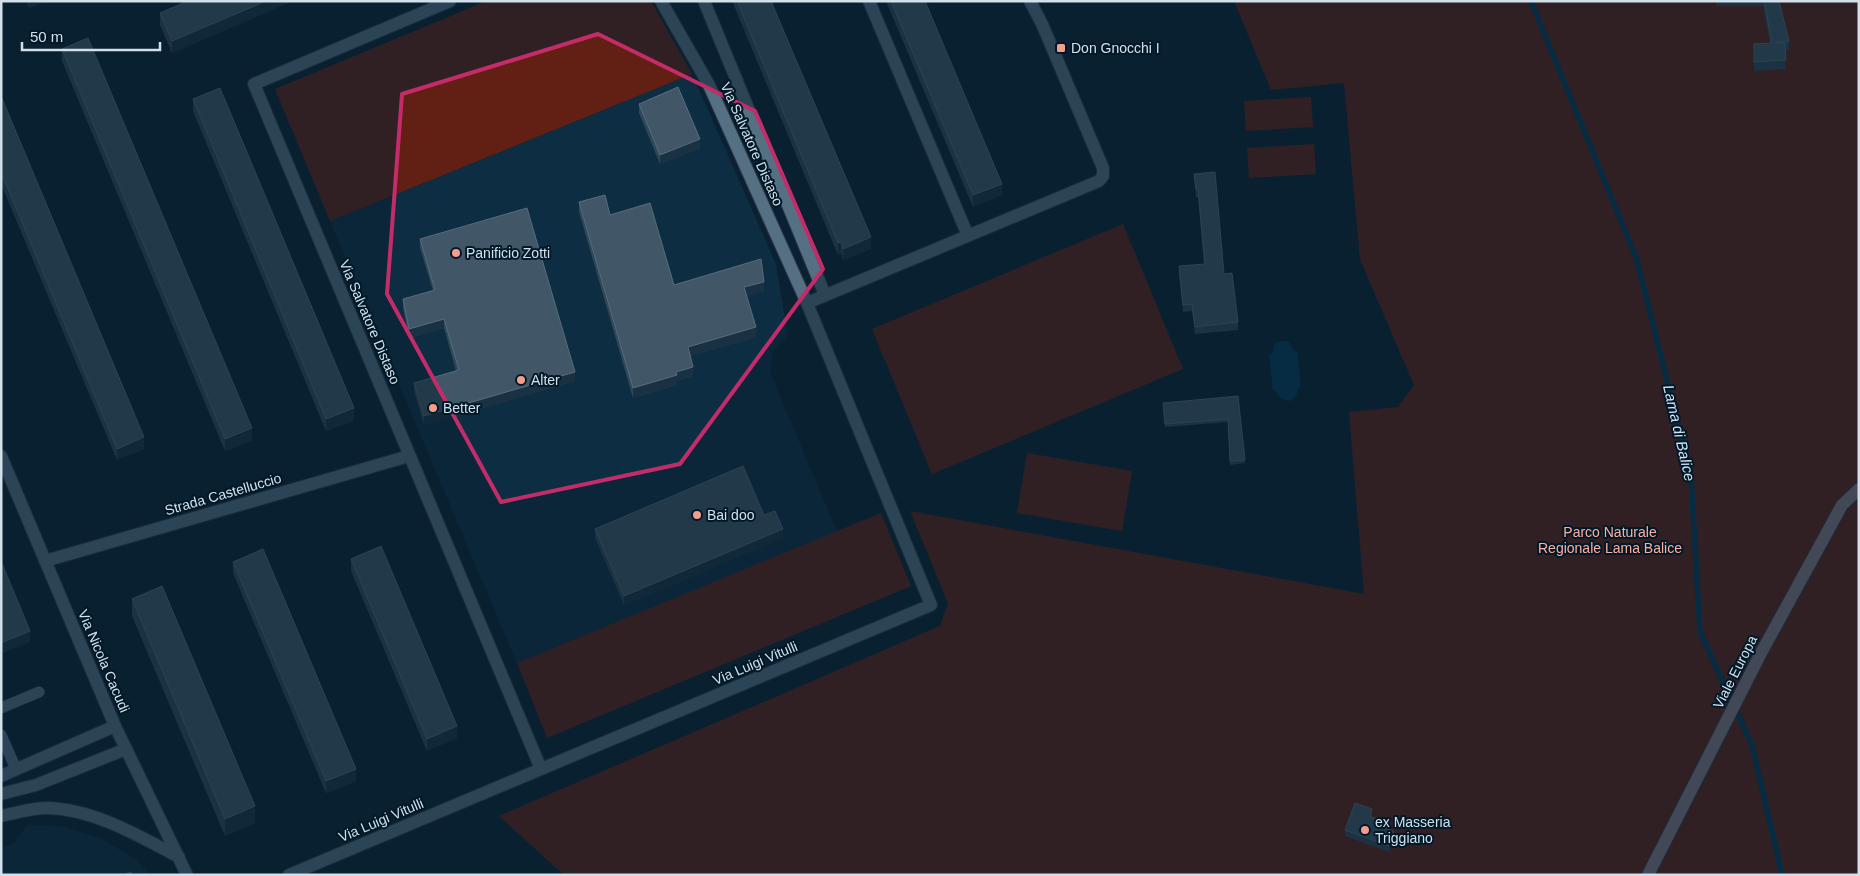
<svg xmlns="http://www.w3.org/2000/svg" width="1860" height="876" font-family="Arial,sans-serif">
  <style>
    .built { fill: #0d2e42 }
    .green { fill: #621f13 }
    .water { fill: #023a5a }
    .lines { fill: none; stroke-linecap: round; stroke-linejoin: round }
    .stream { stroke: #023a5a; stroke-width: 5.5 }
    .service-casing { stroke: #2e3947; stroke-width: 12 }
    .minor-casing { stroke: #2e3947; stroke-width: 14 }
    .tertiary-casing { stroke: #2e3947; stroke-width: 14 }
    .secondary-casing { stroke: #2e3947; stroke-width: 14 }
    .service { stroke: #556f83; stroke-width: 11 }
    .minor { stroke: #556f83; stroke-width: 12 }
    .tertiary { stroke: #556f83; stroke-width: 12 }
    .secondary { stroke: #887981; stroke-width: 12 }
    .wall { fill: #2f4758 }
    .shaded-wall { fill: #193142 }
    .building { fill: #415768; stroke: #576c7c }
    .marked { fill: none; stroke: #c42c69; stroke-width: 4; stroke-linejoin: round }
    .poi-dot { fill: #f49d8c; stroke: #011828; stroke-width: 2 }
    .labels { text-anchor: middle; stroke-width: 4; stroke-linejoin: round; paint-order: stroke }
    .poi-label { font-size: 14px; fill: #d1e0eb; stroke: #011828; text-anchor: start }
    .street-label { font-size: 14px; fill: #d1e0eb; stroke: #011828 }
    .park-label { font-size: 14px; fill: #fdafa0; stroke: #011828 }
    .water-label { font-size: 15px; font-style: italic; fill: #d0e5f5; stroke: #011828 }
  </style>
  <rect width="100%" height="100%" fill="#092132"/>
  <!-- built -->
  <path class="built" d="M692,74L776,264L788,336L773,350L770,372L837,532L517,663L330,221Z
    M27,825L64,827L102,839L135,859L151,875H1V848L14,843Z"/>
  <!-- green -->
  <path class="green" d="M487,1H651L692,74L330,221L275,89Z
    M1234,1H1859V875H564L499,816L940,626L948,603L910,511L1364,594L1349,412L1398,407L1414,385L1360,259L1344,83L1271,90Z
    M1311,97L1313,127L1246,131L1244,101Z
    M1314,144L1316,174L1249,178L1247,148Z
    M1123,224L1183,369L932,474L872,329Z
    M1027,453L1132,471L1122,531L1017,513Z
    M881,513L911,586L547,738L517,663Z"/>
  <!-- water -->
  <path class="water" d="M1282,341L1289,342L1294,351H1297L1301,387L1298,388L1297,395L1290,401L1281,399L1275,390H1273L1269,354H1272L1275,343Z"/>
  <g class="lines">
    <!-- stream -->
    <path class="stream" d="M1531,1L1637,260L1691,477L1700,632L1752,745L1782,875"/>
    <!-- service casing -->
    <g class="service-casing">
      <path id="service" d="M1,708L39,692
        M1,735L16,769"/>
    </g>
    <!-- minor casing -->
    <g class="minor-casing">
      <path id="minor" d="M450,1L254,84L541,769
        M704,1L825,295
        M869,1L968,236
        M807,303L1099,181L1103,176V168L1042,24L1030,1
        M45,561L409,456
        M1,776L115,726
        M1,794L36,785L126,749
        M1,816C16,813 32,808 47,808C94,809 139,836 179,857
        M289,875L931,605L807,303L709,85L661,1"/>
    </g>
    <!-- tertiary casing -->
    <g class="tertiary-casing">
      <path id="tertiary" d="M1,456L115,726L187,875"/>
    </g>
    <!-- secondary casing -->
    <g class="secondary-casing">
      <path id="secondary" d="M1648,875L1761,653L1842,505L1859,489"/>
    </g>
    <!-- service -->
    <use href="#service" class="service"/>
    <!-- minor -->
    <use href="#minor" class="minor"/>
    <!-- tertiary -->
    <use href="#tertiary" class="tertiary"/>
    <!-- secondary -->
    <use href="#secondary" class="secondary"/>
  </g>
  <!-- wall -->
  <path class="wall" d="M27,1H46L29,8Z
    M188,1L172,53L160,25V13Z
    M732,1H771L871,249L843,260L841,254L838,255Z
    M886,1H925L1002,195L973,207Z
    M1716,1H1779L1789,41V50L1785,51L1786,69L1754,71V44L1770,43L1763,6H1716Z
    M62,49L252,440L225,451L62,61Z
    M1,96L144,449L117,460L1,184Z
    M193,99L354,420L326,431L193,111Z
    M639,104L700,148L660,164L639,113Z
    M1194,174L1238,322V330L1195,334L1192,311L1183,312L1179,274V266L1204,264L1198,197H1196Z
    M579,202L610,215L674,285L764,291L747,296L756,337L690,356L693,376L677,381V385L633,398L579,212Z
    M420,239L575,381L424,425L414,392V383L456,371L444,328L409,338L403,308V299L433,291L420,248Z
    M1238,396L1245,463L1230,465L1228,422L1165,427L1163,406Z
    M764,515L783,538L624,605L595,538V529Z
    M351,559L457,738L427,751L351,571Z
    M233,562L356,781L326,793L233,573Z
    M132,599L255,823L225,836L132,616Z
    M1372,815V817L1384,827L1383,828L1394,837L1389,852L1345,836V830Z"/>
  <!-- shaded-wall -->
  <path class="shaded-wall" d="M29,1H46L29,8Z
    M266,1H293L172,53V41Z
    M700,139V148L660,164V155Z
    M1002,184V195L973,207V195Z
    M871,237V249L843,260V249Z
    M841,242V254L838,255V243Z
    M764,282V291L744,297V287Z
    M444,319V328L409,338V329Z
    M756,327V337L688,357V347Z
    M693,367V376L677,381V385L633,398V388L676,372Z
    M575,372V381L424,425V416Z
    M354,408V420L326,431V419Z
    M252,428V440L225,451V439Z
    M144,437V449L117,460V449Z
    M783,529V538L624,605V596Z
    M30,631V642L1,654V643Z
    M457,726V738L427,751V739Z
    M356,769V781L326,793V781Z
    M255,806V823L225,836V819Z
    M1394,831V837L1389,852V846Z"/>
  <!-- building -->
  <path class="building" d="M188,1H266L172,41L160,13Z
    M737,1H771L871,237L843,249L841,242L838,243Z
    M891,1H925L1002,184L973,195Z
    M1764,1H1779L1789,41L1775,43H1785L1786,60L1754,62V44L1772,43Z
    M88,38L252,428L225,439L62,49Z
    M678,87L700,139L660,155L639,104Z
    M220,88L354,408L326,419L193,99Z
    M1,96L144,437L117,449L1,172Z
    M1215,172L1224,274L1232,273L1238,322L1195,327L1192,304L1183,305L1179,266L1205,264L1198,189H1196L1194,174Z
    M605,195L610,215L650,203L674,285L761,259L764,282L744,287L756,327L688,347L693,367L676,372L677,375L633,388L579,202Z
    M527,208L575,372L424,416L414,383L459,370L444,319L409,329L403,299L435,290L420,239Z
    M1238,396L1245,460L1230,461L1228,419L1165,424L1163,403Z
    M743,466L764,515L775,511L783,529L624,596L595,529Z
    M381,546L457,726L427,739L351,559Z
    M263,549L356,769L326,781L233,562Z
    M1,561L30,631L1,643Z
    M162,586L255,806L225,819L132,599Z
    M1355,803L1372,809L1370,817L1384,820L1381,827L1394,831L1389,846L1345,830Z
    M131,872L132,875H123Z"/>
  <!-- marked area -->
  <path d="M0 0H1860V876H0ZM598,34L755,111L823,269L680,464L501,502L387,294L402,94Z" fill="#092132" fill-opacity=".55" fill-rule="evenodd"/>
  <path class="marked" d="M598,34L755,111L823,269L680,464L501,502L387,294L402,94Z"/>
  <!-- markers -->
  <g class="poi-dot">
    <rect x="1056" y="43" width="10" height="10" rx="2.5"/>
    <circle cx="456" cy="253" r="5"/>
    <circle cx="521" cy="380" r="5"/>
    <circle cx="433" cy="408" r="5"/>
    <circle cx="697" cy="515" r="5"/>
    <circle cx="1365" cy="830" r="5"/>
  </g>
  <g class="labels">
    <!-- poi labels -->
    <g class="poi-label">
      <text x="1071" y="53">Don Gnocchi I</text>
      <text x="466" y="258">Panificio Zotti</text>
      <text x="531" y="385">Alter</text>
      <text x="443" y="413">Better</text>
      <text x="707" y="520">Bai doo</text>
      <text x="1375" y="827">ex Masseria<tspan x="1375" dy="16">Triggiano</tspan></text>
    </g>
    <!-- street labels -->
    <g class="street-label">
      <text transform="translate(752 144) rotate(66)" y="5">Via Salvatore Distaso</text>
      <text transform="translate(370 322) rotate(67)" y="5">Via Salvatore Distaso</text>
      <text transform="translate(223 494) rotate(-16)" y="5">Strada Castelluccio</text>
      <text transform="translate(104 661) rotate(67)" y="5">Via Nicola Cacudi</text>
      <text transform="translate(755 663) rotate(-23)" y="5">Via Luigi Vitulli</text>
      <text transform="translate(1735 672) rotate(-63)" y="5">Viale Europa</text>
      <text transform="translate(381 820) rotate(-23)" y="5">Via Luigi Vitulli</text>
    </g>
    <!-- park labels -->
    <g class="park-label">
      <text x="1610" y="537">Parco Naturale<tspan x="1610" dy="16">Regionale Lama Balice</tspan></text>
    </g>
    <!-- water labels -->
    <g class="water-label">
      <text transform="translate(1679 433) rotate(77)" y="5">Lama di Balice</text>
    </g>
  </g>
  <!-- border -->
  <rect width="1860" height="876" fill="none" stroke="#d1e0eb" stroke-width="5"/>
  <!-- scale -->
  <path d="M22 42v8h138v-8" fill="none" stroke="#d1e0eb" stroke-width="2.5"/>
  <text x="30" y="42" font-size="15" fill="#d1e0eb" stroke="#011828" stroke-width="4" paint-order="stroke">50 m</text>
</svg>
